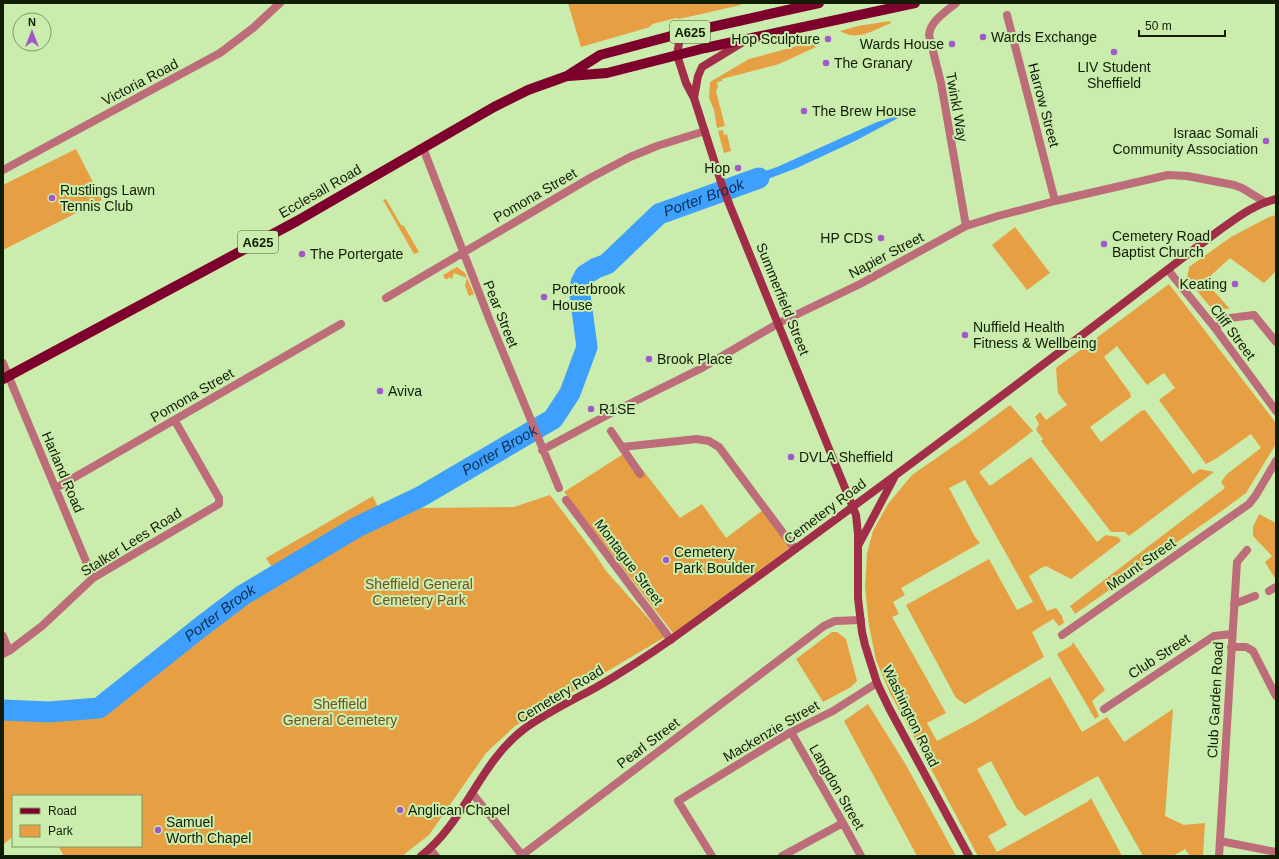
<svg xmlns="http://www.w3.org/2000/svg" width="1279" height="859" font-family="Arial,sans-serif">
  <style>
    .green { fill: #e6a043 }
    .water { fill: #3e9ffc }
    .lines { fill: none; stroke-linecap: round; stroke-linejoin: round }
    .river { stroke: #3e9ffc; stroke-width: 21 }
    .street { stroke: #bc6d79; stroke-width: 8 }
    .secondary { stroke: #a12d49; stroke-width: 8 }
    .primary { stroke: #7e002d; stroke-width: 10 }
    .poi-dot { fill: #a058cb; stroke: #caecac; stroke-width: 1.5 }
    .labels { text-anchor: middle; stroke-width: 4; stroke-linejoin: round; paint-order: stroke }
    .shield { fill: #caecac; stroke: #485b37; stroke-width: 1 }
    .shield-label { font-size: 13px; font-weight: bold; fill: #111d05 }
    .poi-label { font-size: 14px; fill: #111d05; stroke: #caecac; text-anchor: start }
    .street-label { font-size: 14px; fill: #111d05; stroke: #caecac }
    .park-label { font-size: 14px; fill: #724f21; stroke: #caecac }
    .water-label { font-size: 15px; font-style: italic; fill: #082f53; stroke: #caecac }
  </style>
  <rect width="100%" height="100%" fill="#caecac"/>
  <!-- green -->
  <path class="green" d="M568,3H741V5L679,19L676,18L652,24L650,27L581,47Z
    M890,21L891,23C873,30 859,42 840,31L858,26Z
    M812,42L816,47L779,64L722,79V81L717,82L718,87L716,91L725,126L717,128L714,110L709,98L710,82L749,59Z
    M723,130L724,135L727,134L731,151L724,153L718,131Z
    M76,149L102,200L3,250V185Z
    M386,199L401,225L404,226L419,252L414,254L383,200Z
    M1276,215V271L1264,283L1230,258L1205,281L1230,309L1211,308L1187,279L1189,267L1231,237L1269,217Z
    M1015,227L1050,273L1027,290L992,245Z
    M457,267L465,273L474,294L469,296L465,286L467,278L454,273L452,279L449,277L448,279H445L443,275Z
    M1169,284L1276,423V444L1246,493L1223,510L1075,614L1070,606L1225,488L1221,482L1227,474L1261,448L1251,434L1217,458L1206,464L1159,400L1175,388L1164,373L1147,385L1117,346L1104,357L1130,393L1131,397L1090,427L1101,442L1141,411L1145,410L1193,474L1200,469L1214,472L1129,536L1125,532H1111L1041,441L1043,439L1036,430L1039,424L1035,417L1040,412L1046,420L1067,405L1058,393L1056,368Z
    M1010,405L1033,431L979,472L990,486L1031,457L1097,542L1106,535L1118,537L1121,541L1071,579L1046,566L1041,568L1029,576L1047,611L1056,608L1062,616L1064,623L1059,626L1053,619L1032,632L1044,657L965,704L956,698L906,605L989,559L1017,610L1033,602L965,480L949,488L975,537L980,543L901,588L905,595L893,602L899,614L892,617L946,713L927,723L937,741L975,721L1050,677L1082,732L1107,717L1124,742L1173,709L1165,816L1184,825L1205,823L1203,856H1190L1185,849L1173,856H1143L1098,776L1025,816L1017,809L991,761L977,769L1007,825L988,836L997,852L1087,802L1091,798L1122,856H978L890,693L876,660L869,626L865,587L867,553L873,531L888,504L912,475L971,434Z
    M628,451L680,518L702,504L726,538L763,510L791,547L673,633L564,492Z
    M550,495L595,554L606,571L665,637L515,726L486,753L429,835L402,856H64L58,846H141V796H13V836L3,845V712L49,713L99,709L225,613L396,516L422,508L514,507Z
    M373,496L378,508L273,569L266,558Z
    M1259,514L1276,523V580L1265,562L1272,556L1253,536V527Z
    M832,632H837L846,639L857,681L851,687L823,702L796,659Z
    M1073,642L1105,690L1092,701L1099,716L1095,719L1057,654L1072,645Z
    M868,704L906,765L956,856H917L844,721Z"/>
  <!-- water -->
  <path class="water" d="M902,116L855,141L797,168L734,192L731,183L777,167L877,122L894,117Z
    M711,190L715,200L672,216L668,206Z"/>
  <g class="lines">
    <!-- river -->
    <path class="river" id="s1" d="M3,710L49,712L99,708L202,626L243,595L357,527L420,497L553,419L570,393L587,347L580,295L581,283L585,275L596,268L607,264L659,214L759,178"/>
    <!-- street -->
    <path class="street" d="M956,3C946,12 930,21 929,35L941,83L966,226
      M1007,15L1055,201
      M423,148L490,321L559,488
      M3,170L220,53L253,28L280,3
      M1168,270L1215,328L1276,411
      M386,298L590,178L630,157L657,146L705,131
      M1215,328L1230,318L1254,315L1276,342
      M3,363L93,578
      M611,431L640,474
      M622,447L697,439L709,441L719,447L795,549
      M542,450L611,413L700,369L779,323L860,284L966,226L998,216L1055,201L1168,175L1187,176L1234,185L1242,188L1265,202
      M56,488L341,324
      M566,500L671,640
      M1269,591L1276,587
      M1234,604L1255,596
      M1062,635L1249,504L1256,495L1276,461
      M3,636L9,651
      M1231,647H1246L1253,651L1276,696
      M3,654L9,651L42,626L93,578L219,504V498L175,421
      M1104,709L1214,636L1232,634
      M791,732L843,823L861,856
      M472,793L522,855L824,626L835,621L861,620
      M1220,841L1276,852
      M430,849L436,856
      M712,856L678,801L791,732L833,711L877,683
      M782,856L843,823
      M1219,856L1237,562L1247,550"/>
    <!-- secondary -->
    <path class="secondary" d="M685,33L679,43L677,55L686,83L694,98L722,185L730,206L856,515L858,534V598L862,632L865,645L877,683L889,708L969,856
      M694,98L698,76L702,67L743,42
      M859,544L894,478
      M421,856C465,822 480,762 524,729C546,713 571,701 595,688C621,673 649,655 673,638C798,548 922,456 1045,363C1104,319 1162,273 1221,229C1238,217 1255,204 1276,199"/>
    <!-- primary -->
    <path class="primary" d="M569,76L607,73L705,48L915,3
      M3,379L297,221L494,107L528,90L567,76L600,55L671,36L819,3"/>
  </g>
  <!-- markers -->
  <g class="poi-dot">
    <circle cx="983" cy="37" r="4"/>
    <circle cx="828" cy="39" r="4"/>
    <circle cx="952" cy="44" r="4"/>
    <circle cx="1114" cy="52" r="4"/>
    <circle cx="826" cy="63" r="4"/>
    <circle cx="804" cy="111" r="4"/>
    <circle cx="1266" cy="141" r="4"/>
    <circle cx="738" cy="168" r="4"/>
    <circle cx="52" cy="198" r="4"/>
    <circle cx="881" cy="238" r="4"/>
    <circle cx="1104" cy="244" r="4"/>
    <circle cx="302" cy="254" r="4"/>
    <circle cx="1235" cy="284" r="4"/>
    <circle cx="544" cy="297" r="4"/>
    <circle cx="965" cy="335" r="4"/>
    <circle cx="649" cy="359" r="4"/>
    <circle cx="380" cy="391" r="4"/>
    <circle cx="591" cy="409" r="4"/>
    <circle cx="791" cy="457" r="4"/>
    <circle cx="666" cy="560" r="4"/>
    <circle cx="400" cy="810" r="4"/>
    <circle cx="158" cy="830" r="4"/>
  </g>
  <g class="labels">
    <!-- shield labels -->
    <g class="shield">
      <rect x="670" y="21" width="40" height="22" rx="3"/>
      <rect x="238" y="231" width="40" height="22" rx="3"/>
    </g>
    <g class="shield-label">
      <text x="690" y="37">A625</text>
      <text x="258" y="247">A625</text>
    </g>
    <!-- poi labels -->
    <g class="poi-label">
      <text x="991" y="42">Wards Exchange</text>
      <text x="820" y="44" text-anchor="end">Hop Sculpture</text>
      <text x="944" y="49" text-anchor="end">Wards House</text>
      <text x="834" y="68">The Granary</text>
      <text x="1114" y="72" text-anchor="middle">LIV Student<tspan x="1114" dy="16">Sheffield</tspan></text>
      <text x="812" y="116">The Brew House</text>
      <text x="1258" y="138" text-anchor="end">Israac Somali<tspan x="1258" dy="16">Community Association</tspan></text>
      <text x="730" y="173" text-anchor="end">Hop</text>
      <text x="60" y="195">Rustlings Lawn<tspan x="60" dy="16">Tennis Club</tspan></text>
      <text x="1112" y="241">Cemetery Road<tspan x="1112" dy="16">Baptist Church</tspan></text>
      <text x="873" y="243" text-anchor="end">HP CDS</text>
      <text x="310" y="259">The Portergate</text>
      <text x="1227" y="289" text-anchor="end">Keating</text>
      <text x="552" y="294">Porterbrook<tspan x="552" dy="16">House</tspan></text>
      <text x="973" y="332">Nuffield Health<tspan x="973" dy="16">Fitness &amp; Wellbeing</tspan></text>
      <text x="657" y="364">Brook Place</text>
      <text x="388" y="396">Aviva</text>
      <text x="599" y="414">R1SE</text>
      <text x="799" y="462">DVLA Sheffield</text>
      <text x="674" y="557">Cemetery<tspan x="674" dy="16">Park Boulder</tspan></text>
      <text x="408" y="815">Anglican Chapel</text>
      <text x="166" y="827">Samuel<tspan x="166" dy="16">Worth Chapel</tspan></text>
    </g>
    <!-- street labels -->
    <g class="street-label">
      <text transform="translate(140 82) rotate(-28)" y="5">Victoria Road</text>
      <text transform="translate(1044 105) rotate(75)" y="5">Harrow Street</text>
      <text transform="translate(957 107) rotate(80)" y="5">Twinkl Way</text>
      <text transform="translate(320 191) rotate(-30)" y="5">Ecclesall Road</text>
      <text transform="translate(535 195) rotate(-30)" y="5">Pomona Street</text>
      <text transform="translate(886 255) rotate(-28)" y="5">Napier Street</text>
      <text transform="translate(783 299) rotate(68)" y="5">Summerfield Street</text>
      <text transform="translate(501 314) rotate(68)" y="5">Pear Street</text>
      <text transform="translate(1233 332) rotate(53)" y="5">Cliff Street</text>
      <text transform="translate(192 395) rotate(-30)" y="5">Pomona Street</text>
      <text transform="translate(63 472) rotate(67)" y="5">Harland Road</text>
      <text transform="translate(825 511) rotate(-37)" y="5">Cemetery Road</text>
      <text transform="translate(131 542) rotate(-32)" y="5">Stalker Lees Road</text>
      <text transform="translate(629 562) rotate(53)" y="5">Montague Street</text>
      <text transform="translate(1141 564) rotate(-35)" y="5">Mount Street</text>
      <text transform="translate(1159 656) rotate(-33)" y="5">Club Street</text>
      <text transform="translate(560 694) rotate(-31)" y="5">Cemetery Road</text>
      <text transform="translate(1215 700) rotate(-87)" y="5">Club Garden Road</text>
      <text transform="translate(911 716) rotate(64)" y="5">Washington Road</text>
      <text transform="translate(771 731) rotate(-30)" y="5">Mackenzie Street</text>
      <text transform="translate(648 743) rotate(-37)" y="5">Pearl Street</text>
      <text transform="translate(837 787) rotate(60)" y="5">Langdon Street</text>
    </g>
    <!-- park labels -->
    <g class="park-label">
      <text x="419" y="589">Sheffield General<tspan x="419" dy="16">Cemetery Park</tspan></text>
      <text x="340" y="709">Sheffield<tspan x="340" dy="16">General Cemetery</tspan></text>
    </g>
    <!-- water labels -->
    <g class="water-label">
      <text dy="5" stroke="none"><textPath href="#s1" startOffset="934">Porter Brook</textPath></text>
      <text dy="5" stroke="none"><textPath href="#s1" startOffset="574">Porter Brook</textPath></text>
      <text dy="5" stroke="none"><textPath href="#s1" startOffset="250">Porter Brook</textPath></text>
    </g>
  </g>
  <!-- border -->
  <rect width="1279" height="859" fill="none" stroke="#111d05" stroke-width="8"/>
  <!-- legend -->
  <rect x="12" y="795" width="130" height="52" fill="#caecac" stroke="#809969"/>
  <rect x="20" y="808" width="20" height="6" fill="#7e002d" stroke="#809969"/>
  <text x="48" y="815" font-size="12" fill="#111d05">Road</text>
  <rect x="20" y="825" width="20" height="12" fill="#e6a043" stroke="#809969"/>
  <text x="48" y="835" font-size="12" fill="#111d05">Park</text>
  <!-- north arrow -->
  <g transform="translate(32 32)"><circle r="19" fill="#caecac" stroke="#809969"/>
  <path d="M0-3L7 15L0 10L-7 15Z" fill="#a058cb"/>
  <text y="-6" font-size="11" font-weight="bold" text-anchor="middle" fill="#111d05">N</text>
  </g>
  <!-- scale -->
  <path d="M1139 30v6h86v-6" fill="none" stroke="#111d05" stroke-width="2"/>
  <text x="1145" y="30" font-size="12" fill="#111d05" stroke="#caecac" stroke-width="3" paint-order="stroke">50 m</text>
</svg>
